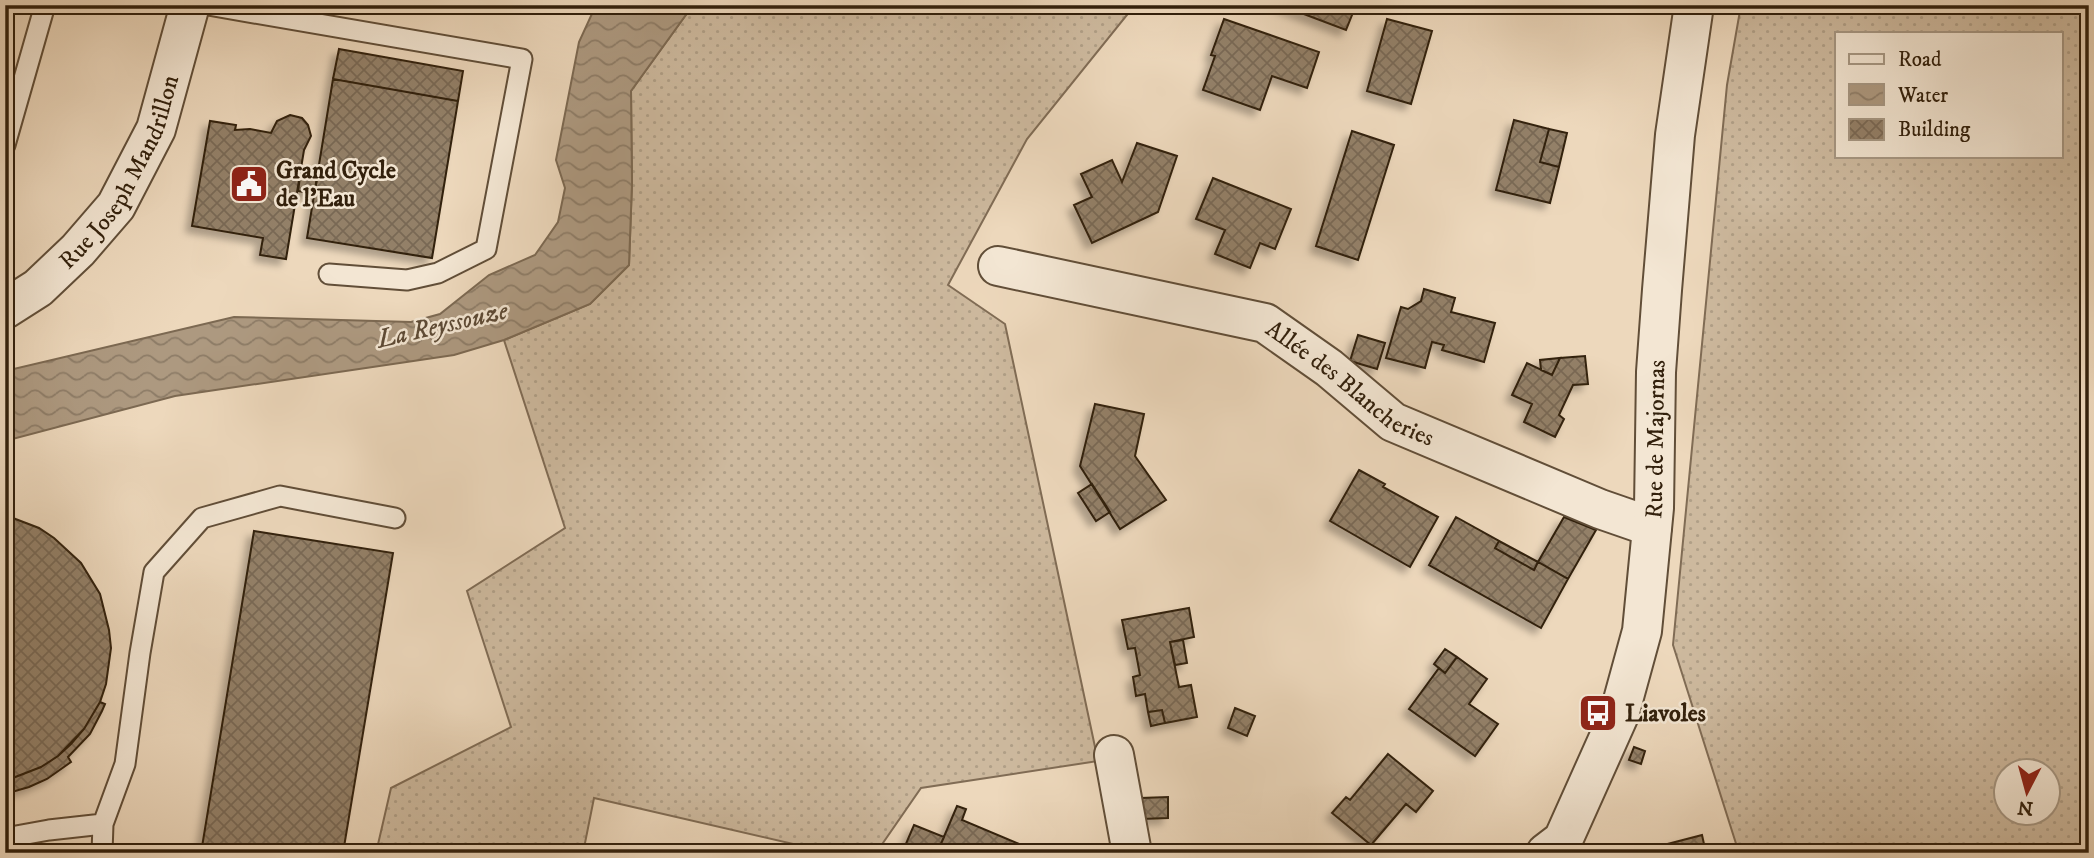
<svg xmlns="http://www.w3.org/2000/svg" width="2094" height="858" font-family="'IM FELL DW Pica',serif">
  <style>
    .grass { fill: url(#grass-dots); stroke: #806c55; stroke-width: 2; fill-rule: evenodd }
    .water { fill: url(#water-waves); stroke: #7c6952; stroke-width: 2 }
    .building { fill: url(#building-cross-hatch); stroke: #32200c; stroke-width: 2; filter: url(#shadow) }
    .lines { fill: none; stroke-linecap: round; stroke-linejoin: round }
    .service-casing { stroke: #614e38; stroke-width: 23 }
    .minor-casing { stroke: #614e38; stroke-width: 42 }
    .tertiary-casing { stroke: #614e38; stroke-width: 42 }
    .service { stroke: #f3e6d3; stroke-width: 19 }
    .minor { stroke: #f3e6d3; stroke-width: 38 }
    .tertiary { stroke: #f3e6d3; stroke-width: 38 }
    .labels { text-anchor: middle; stroke-width: 5; stroke-linejoin: round; paint-order: stroke }
    .street-label { font-size: 24px; fill: #32200c; stroke: #f3e6d3 }
    .poi-label { font-size: 24px; font-weight: bold; fill: #32200c; stroke: #f3e6d3; text-anchor: start }
    .water-label { font-size: 26px; font-style: italic; fill: #5d4a35; stroke: #f3e6d3 }
  </style>
  <defs>
    <pattern id="grass-dots" width="8" height="8" patternUnits="userSpaceOnUse" patternTransform="scale(1.75)"><rect width="8" height="8" fill="#cdb99e"/><path d="M2 2h.1M6 6h.1" fill="none" stroke="#b09f87" stroke-width="1.8" stroke-linecap="round"/></pattern>
    <pattern id="water-waves" width="16" height="10" patternUnits="userSpaceOnUse" patternTransform="scale(1.75)"><rect width="16" height="10" fill="#ad9980"/><path d="M0 5q4-4 8 0t8 0" fill="none" stroke="#8d7c67"/></pattern>
    <pattern id="building-cross-hatch" width="8" height="8" patternUnits="userSpaceOnUse" patternTransform="scale(1.75)"><rect width="8" height="8" fill="#938068"/><path d="M0 0l8 8M0 8l8-8" fill="none" stroke="#796854"/></pattern>
    <filter id="shadow"><feDropShadow dx="-6" dy="6" stdDeviation="3.5" flood-color="#0004"/></filter>
  </defs>
  <rect width="100%" height="100%" fill="#edd8bc"/>
  <filter id="stains"><feTurbulence type="fractalNoise" baseFrequency=".00286" numOctaves="4"/><feColorMatrix values="0 0 0 0 .2 0 0 0 0 .09 0 0 0 0 .02 0 0 0 .5 -.17"/></filter>
  <radialGradient id="worn" r=".72"><stop offset=".6" stop-color="#630" stop-opacity="0"/><stop offset="1" stop-color="#630" stop-opacity=".3"/></radialGradient>
  <!-- grass -->
  <path class="grass" d="M693,5H1135L1027,139L948,285L1005,324L1098,761L921,788L876,853H832L594,798L583,853H376L391,788L511,727L467,591L565,528L504,340L590,304L629,265L632,183L631,91Z
    M1741,5H2089V853H1739L1673,645L1727,85ZM1837,33H2061V156H1837ZM2007,770H2048V812H2007Z"/>
  <!-- water -->
  <path class="water" d="M596,5H693L631,91L632,183L629,265L590,304L504,340L454,355L175,396L5,441V371L234,317L411,322L440,314L489,275L535,255L558,222L565,188L556,160L579,42Z"/>
  <!-- building -->
  <path class="building" d="M1280,5H1356L1346,30Z
    M1224,19L1319,52L1307,88L1272,76L1260,110L1203,90L1215,56L1211,55Z
    M1387,19L1432,31L1411,104L1367,91Z
    M339,49L463,71L458,101L333,79Z
    M333,79L458,101L432,258L307,238Z
    M290,115L302,118L308,125L311,136L304,150L286,259L260,255L263,238L192,226L210,121L236,125L235,130L250,129L271,133L277,121Z
    M1514,120L1549,129L1540,162L1559,167L1550,203L1496,190Z
    M1549,129L1567,133L1559,167L1540,162Z
    M1352,131L1394,145L1358,260L1316,246Z
    M1137,143L1177,156L1158,212L1092,243L1074,205L1092,197L1081,174L1112,160L1122,182Z
    M300,177L317,180L314,194L298,191Z
    M1213,178L1291,209L1275,249L1260,243L1250,268L1215,254L1225,230L1196,219Z
    M1424,289L1455,298L1451,312L1495,323L1484,362L1442,350L1444,345L1432,342L1425,368L1386,358L1401,307L1408,309L1421,301Z
    M1358,335L1385,343L1377,369L1350,361Z
    M1585,356L1588,384L1573,385L1559,415L1564,419L1555,437L1524,422L1532,404L1512,395L1527,363L1552,375L1560,358Z
    M1560,358L1552,375L1541,370L1540,360Z
    M1095,404L1144,414L1135,456L1166,500L1120,529L1080,466Z
    M1359,470L1385,484L1383,487L1438,517L1410,567L1330,521Z
    M1092,484L1110,512L1096,521L1078,493Z
    M5,515L39,528L54,538L81,563L100,594L109,630L111,648L106,684L100,702L84,729L58,756L41,767L5,781Z
    M1456,517L1499,541L1495,548L1534,570L1538,562L1568,579L1541,628L1429,565Z
    M1564,517L1596,530L1568,579L1538,562Z
    M254,531L393,553L343,853H201Z
    M1499,541L1538,562L1534,570L1495,548Z
    M1189,608L1194,637L1170,642L1179,687L1191,685L1197,717L1165,723L1162,710L1148,712L1145,694L1136,696L1133,677L1140,675L1135,648L1128,649L1122,620Z
    M1183,640L1187,663L1175,665L1170,642Z
    M1445,649L1457,657L1445,673L1434,664Z
    M1457,657L1487,679L1469,704L1498,724L1475,756L1409,709L1439,668L1445,673Z
    M100,702L105,704L102,711L90,734L68,757L71,762L47,779L29,787L5,794V781L41,767L58,756L71,744L84,729Z
    M1235,708L1255,716L1247,736L1228,728Z
    M1162,710L1165,723L1151,726L1148,712Z
    M1634,747L1645,751L1641,764L1629,760Z
    M1388,754L1433,791L1416,812L1406,804L1371,845L1332,813L1346,797L1350,800Z
    M1168,797V818L1142,819L1141,798Z
    M957,806L966,809L962,820L1024,846L1021,853H937Z
    M914,825L944,837L937,853H902Z
    M1702,835L1706,853H1653L1652,848Z"/>
  <g class="lines">
    <!-- service casing -->
    <g class="service-casing">
      <path id="service" d="M208,5L522,59L486,249L438,273L407,280L329,274
        M5,145L45,5
        M5,838L49,830L103,824L125,764L140,653L154,572L202,518L280,496L395,518
        M102,853L103,824"/>
    </g>
    <!-- minor casing -->
    <g class="minor-casing">
      <g id="minor">
        <path id="s1" d="M998,266L1265,323L1329,368L1393,422L1600,509L1652,527"/>
        <path d="M1114,755L1132,853"/>
        <path id="s2" d="M1546,853L1563,840L1619,715L1642,631L1654,508L1656,372L1662,290L1675,135L1694,5"/>
      </g>
    </g>
    <!-- tertiary casing -->
    <g class="tertiary-casing">
      <g id="tertiary">
        <path id="s3" d="M5,309L38,288L78,250L116,206L156,129L190,5"/>
      </g>
    </g>
    <!-- service -->
    <use href="#service" class="service"/>
    <!-- minor -->
    <use href="#minor" class="minor"/>
    <!-- tertiary -->
    <use href="#tertiary" class="tertiary"/>
  </g>
  <!-- icons -->
  <defs>
    <g id="civic-square" transform="scale(2.0125)"><rect x="-9" y="-9" width="18" height="18" rx="4" fill="#8f2418" stroke="#f3e6d3"/><path d="M-.6-6.5H3V-4.5H.6V-3L4-1V1h2V6H-6V1h2V-1L-.6-3ZM-1.2 2.5V6h2.4V2.5Z" fill="#fff"/></g>
    <g id="bus-square" transform="scale(2.0125)"><rect x="-9" y="-9" width="18" height="18" rx="4" fill="#8f2418" stroke="#f3e6d3"/><path d="M-5-6H5V4H4V6H2V4H-2V6H-4V4H-5ZM-3.5-4V0h7V-4ZM-3.5 1.2v1.5H-2V1.2ZM2 1.2v1.5H3.5V1.2Z" fill="#fff"/></g>
  </defs>
  <g fill-rule="evenodd">
    <use href="#civic-square" x="249" y="184"/>
    <use href="#bus-square" x="1598" y="713"/>
  </g>
  <g class="labels">
    <!-- street labels -->
    <g class="street-label">
      <text dy="8" stroke="none"><textPath href="#s3" startOffset="184">Rue Joseph Mandrillon</textPath></text>
      <text dy="8" stroke="none"><textPath href="#s1" startOffset="378">Allée des Blancheries</textPath></text>
      <text dy="8" stroke="none"><textPath href="#s2" startOffset="438">Rue de Majornas</textPath></text>
    </g>
    <!-- poi labels -->
    <g class="poi-label">
      <text x="276" y="178">Grand Cycle<tspan x="276" dy="28">de l'Eau</tspan></text>
      <text x="1625" y="721">Liavoles</text>
    </g>
    <!-- water labels -->
    <g class="water-label">
      <text transform="translate(442 324) rotate(-13)" y="9">La Reyssouze</text>
    </g>
  </g>
  <!-- margin -->
  <rect width="2094" height="858" fill="none" stroke="#edd8bc" stroke-width="28"/>
  <rect x="7" y="7" width="2080" height="844" fill="none" stroke="#32200c" stroke-width="3.5"/>
  <rect x="14" y="14" width="2066" height="830" fill="none" stroke="#32200c" stroke-width="2"/>
  <!-- legend -->
  <rect x="1835" y="32" width="228" height="126" fill="#f3e6d3" stroke="#a69783" stroke-width="2"/>
  <rect x="1849" y="54" width="35" height="10" fill="#f3e6d3" stroke="#a69783" stroke-width="2"/>
  <text x="1898" y="66" font-size="21" fill="#32200c">Road</text>
  <rect x="1849" y="84" width="35" height="21" fill="url(#water-waves)" stroke="#a69783" stroke-width="2"/>
  <text x="1898" y="102" font-size="21" fill="#32200c">Water</text>
  <rect x="1849" y="119" width="35" height="21" fill="url(#building-cross-hatch)" stroke="#a69783" stroke-width="2"/>
  <text x="1898" y="136" font-size="21" fill="#32200c">Building</text>
  <!-- north arrow -->
  <g transform="translate(2027 792) rotate(186)"><circle r="33" fill="#f3e6d3" stroke="#a69783" stroke-width="2"/>
  <path d="M0-5L12 26L0 18L-12 26Z" fill="#8f2418"/>
  <text y="-10" font-size="19" font-weight="bold" text-anchor="middle" fill="#32200c">N</text>
  </g>
  <rect width="100%" height="100%" filter="url(#stains)"/>
  <rect width="100%" height="100%" fill="url(#worn)"/>
</svg>
